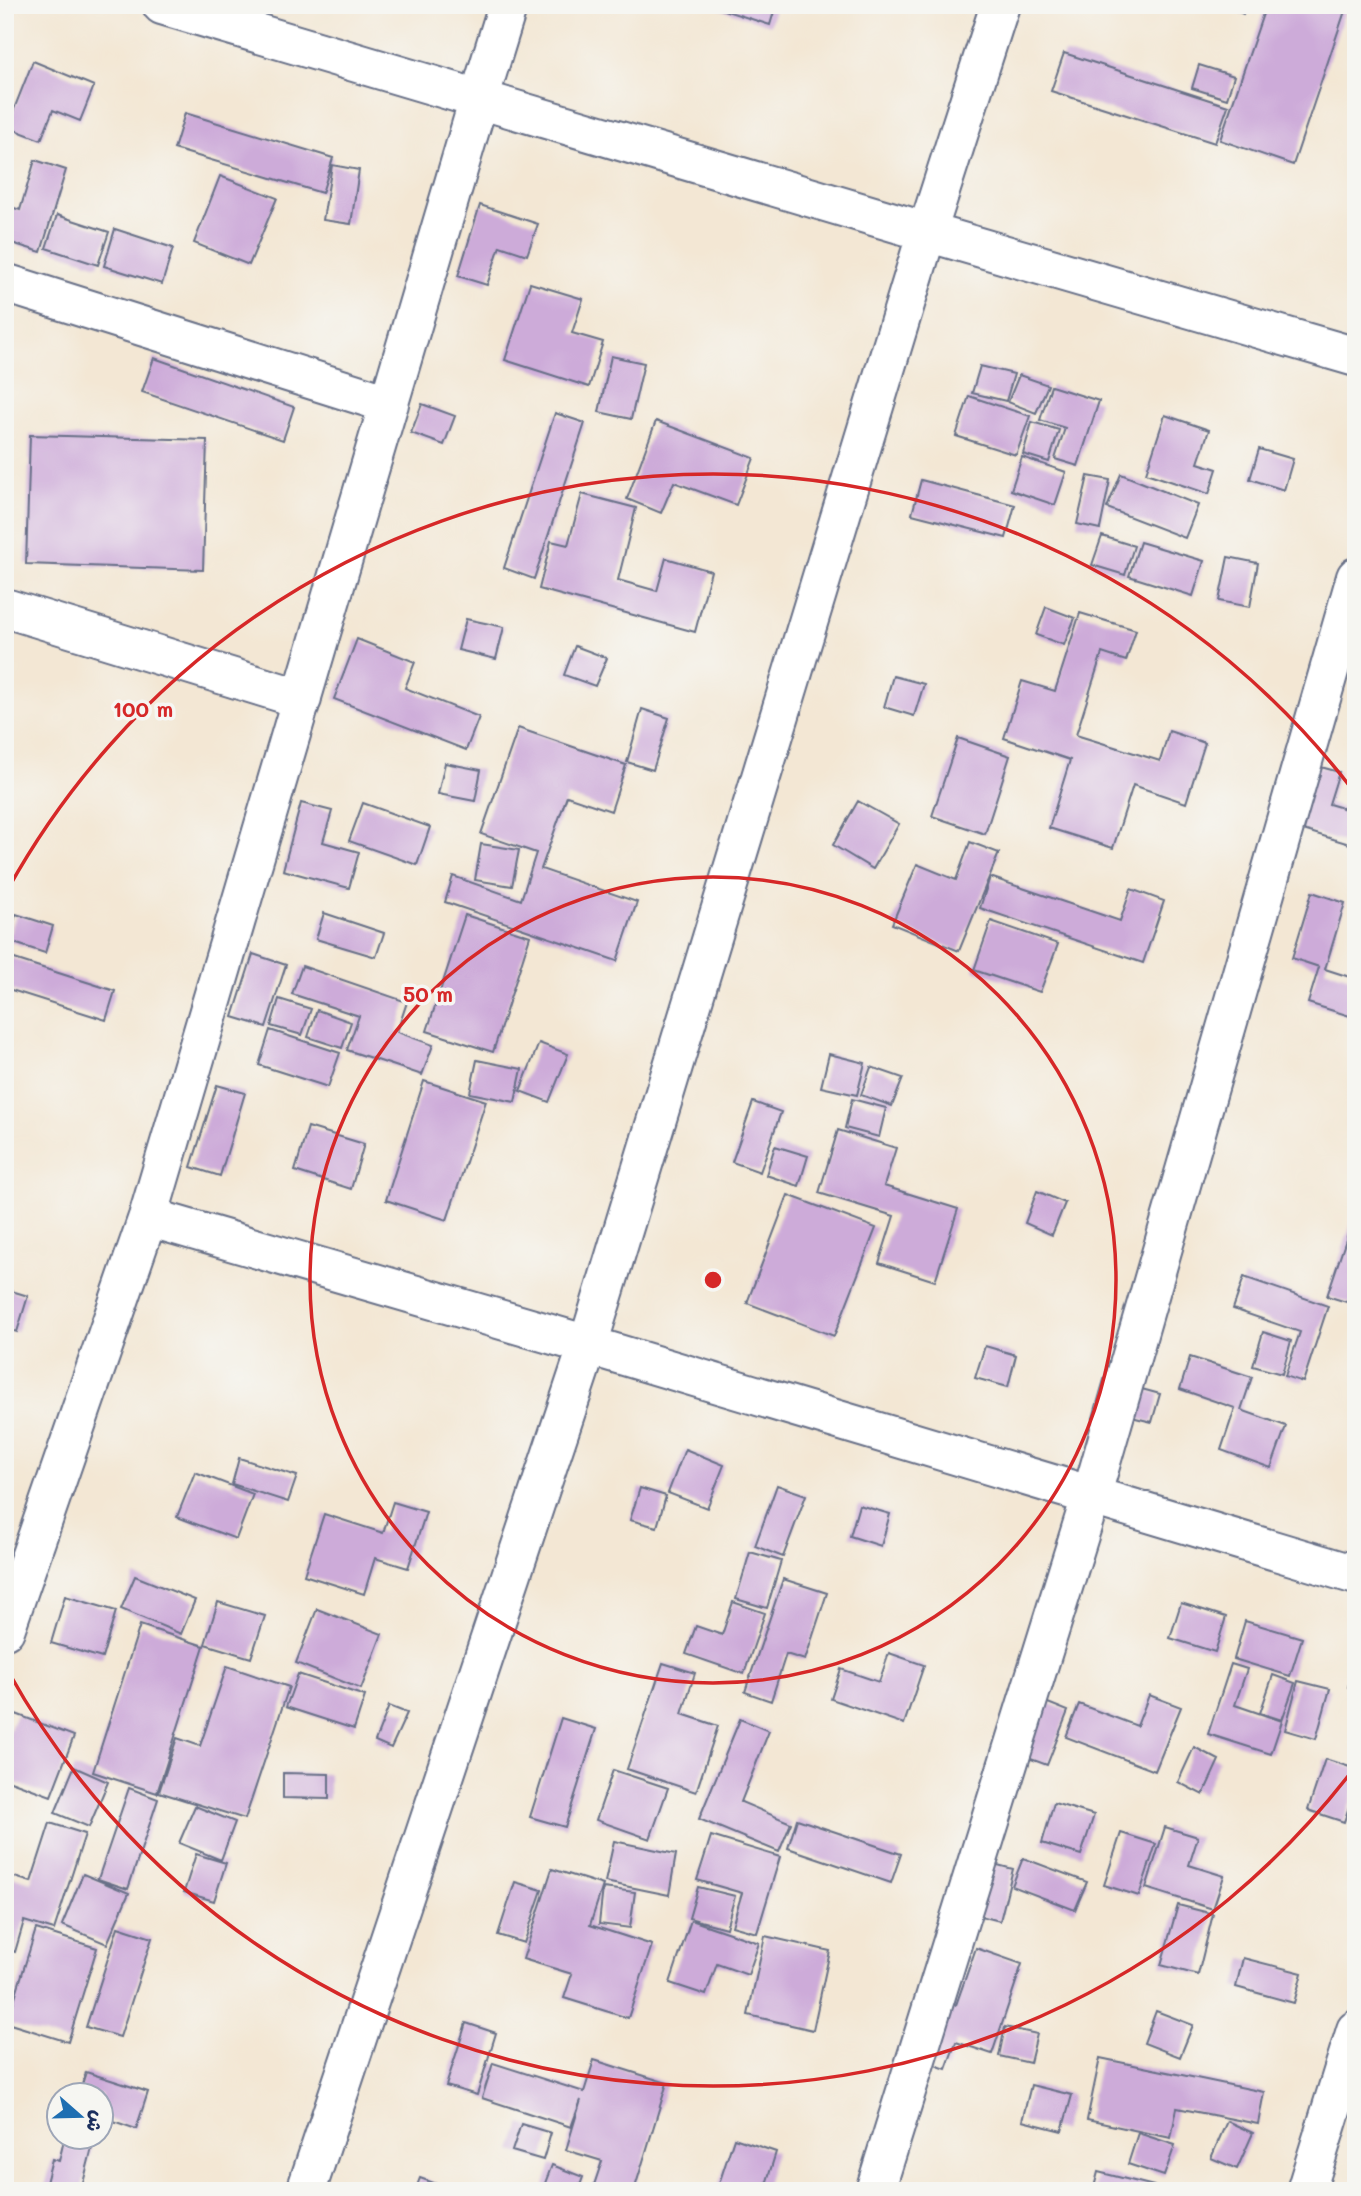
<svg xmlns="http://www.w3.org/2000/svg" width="1361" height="2196" font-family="Mali,'Playpen Sans Arabic',sans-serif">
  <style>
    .building { fill: #cdabd9 }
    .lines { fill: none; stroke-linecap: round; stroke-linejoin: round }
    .minor-casing { stroke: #676f87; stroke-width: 42 }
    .minor { stroke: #fff; stroke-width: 38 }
    .ring { fill: none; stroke: #d62828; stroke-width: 3.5 }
    .centre { fill: #d62828; stroke: #f6f6f2; stroke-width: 3.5 }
    .ring-label { font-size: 21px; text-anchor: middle; font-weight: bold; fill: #d62828; stroke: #f6f6f2; stroke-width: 7; stroke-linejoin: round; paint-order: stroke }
  </style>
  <rect width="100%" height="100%" fill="#f6f6f2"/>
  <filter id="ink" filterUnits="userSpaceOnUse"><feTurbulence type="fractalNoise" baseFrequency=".0143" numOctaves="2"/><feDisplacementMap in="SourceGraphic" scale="14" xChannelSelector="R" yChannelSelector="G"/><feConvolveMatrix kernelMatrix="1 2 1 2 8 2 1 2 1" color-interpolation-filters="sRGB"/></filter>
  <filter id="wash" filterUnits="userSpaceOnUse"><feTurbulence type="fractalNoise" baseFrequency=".00686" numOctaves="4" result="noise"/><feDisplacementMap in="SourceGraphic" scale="28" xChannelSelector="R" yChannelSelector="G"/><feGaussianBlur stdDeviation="1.57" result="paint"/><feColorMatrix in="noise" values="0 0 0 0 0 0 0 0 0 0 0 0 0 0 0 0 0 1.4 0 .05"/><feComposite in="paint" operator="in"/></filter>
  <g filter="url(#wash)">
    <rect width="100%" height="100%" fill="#f3e7d4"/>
    <g id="blocks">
      <!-- building -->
      <path class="building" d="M715,5H776L770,25L714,7Z
        M1223,5H1247L1243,14Z
        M1266,5H1347L1293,165L1220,140Z
        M1064,53L1228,106L1215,143L1051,91Z
        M33,61L94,86L80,121L53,110L41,140L7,127Z
        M1199,65L1234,76L1227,99L1192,88Z
        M185,113L333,158L322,193L174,149Z
        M35,160L66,170L41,252L5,241V205L20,210Z
        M332,165L359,170L351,224L323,220Z
        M220,176L277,198L249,265L194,243Z
        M480,205L538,224L527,255L500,246L487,285L458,276Z
        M57,215L109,232L98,265L46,248Z
        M115,229L173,248L162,284L104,266Z
        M530,283L583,299L572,333L603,342L589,387L505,360Z
        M611,356L644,363L631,419L599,412Z
        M154,358L294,407L283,440L142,392Z
        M980,366L1014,374L1006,401L972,393Z
        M1019,375L1048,385L1036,413L1008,402Z
        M1051,386L1099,401L1078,466L1055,459L1065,428L1040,420Z
        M969,396L1030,416L1016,455L956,436Z
        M422,404L455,416L444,445L411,433Z
        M555,413L585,423L534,579L504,568Z
        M1165,415L1209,430L1198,463L1217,469L1209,494L1146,473Z
        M656,421L754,458L736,505L674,482L661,513L627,499Z
        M1032,422L1059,430L1049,462L1023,454Z
        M30,435L207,440L203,570L26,564Z
        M1259,449L1293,459L1284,490L1250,479Z
        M1022,457L1066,472L1055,505L1011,490Z
        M1121,474L1198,505L1185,538L1107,508Z
        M1088,476L1110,480L1100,529L1077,524Z
        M921,480L1015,505L1006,538L912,514Z
        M582,494L636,508L618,580L657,591L666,558L711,571L695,632L539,589L551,541L568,545Z
        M1102,536L1134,546L1125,575L1092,565Z
        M1140,542L1204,561L1193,596L1129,576Z
        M1228,557L1258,563L1250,607L1219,601Z
        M1046,607L1075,618L1064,645L1036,635Z
        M1080,613L1136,630L1126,661L1102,653L1076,735L1160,761L1169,731L1205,743L1186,803L1133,785L1113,848L1049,828L1070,760L1004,738L1022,681L1055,691Z
        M466,619L504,627L496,659L458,650Z
        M357,639L415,662L405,688L479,717L466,750L334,699Z
        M575,646L607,658L595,686L564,675Z
        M893,676L924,684L914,716L884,707Z
        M642,709L669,718L653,770L627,762Z
        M518,728L626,765L611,811L567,796L541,869L637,902L617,961L445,902L453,876L521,900L536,853L481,834Z
        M958,738L1010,756L985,834L932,816Z
        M445,763L481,770L475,801L438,794Z
        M1310,764L1339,772L1329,804L1356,812V846L1290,826Z
        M858,801L899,824L873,869L833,845Z
        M301,803L332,811L323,842L359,852L349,888L283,870Z
        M363,803L430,827L417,865L349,841Z
        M970,842L999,853L959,951L892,924L917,864L956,880Z
        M481,844L519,850L512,886L475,880Z
        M990,877L1120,921L1131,889L1164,901L1143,963L980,908Z
        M1312,892L1345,903L1325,969L1356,979V1018L1308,1003L1319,967L1292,958Z
        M324,913L384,933L376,957L316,939Z
        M16,914L53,926L45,953L8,941Z
        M465,915L530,936L493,1052L427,1031Z
        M991,921L1058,944L1040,992L974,970Z
        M253,954L286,965L266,1027L233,1017Z
        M5,956L115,991L106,1020L5,988Z
        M302,966L407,1002L397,1032L433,1045L422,1075L347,1050L359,1016L292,994Z
        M279,999L311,1009L302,1035L271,1026Z
        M317,1010L351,1022L342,1048L308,1037Z
        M270,1030L340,1053L328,1087L259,1065Z
        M539,1043L568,1054L549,1102L520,1091Z
        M829,1054L865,1063L857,1095L821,1087Z
        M477,1060L522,1069L515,1102L470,1093Z
        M871,1067L903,1078L892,1106L861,1095Z
        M424,1081L486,1101L447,1220L386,1200Z
        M217,1085L245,1093L220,1176L191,1167Z
        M852,1099L886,1108L879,1137L845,1128Z
        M753,1102L781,1112L760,1172L732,1162Z
        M308,1127L364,1144L351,1189L295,1171Z
        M838,1130L896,1148L884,1186L958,1209L935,1281L879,1263L894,1216L819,1193Z
        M775,1146L808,1156L799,1186L766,1175Z
        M1037,1191L1065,1203L1052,1235L1025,1223Z
        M788,1195L876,1228L834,1336L747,1303Z
        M1356,1210V1305L1327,1296Z
        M1244,1277L1328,1306L1303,1382L1285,1376L1300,1332L1233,1309Z
        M5,1289L28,1296L17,1332L5,1328Z
        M1263,1332L1291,1341L1282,1374L1253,1366Z
        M985,1346L1016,1355L1008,1387L975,1378Z
        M1190,1357L1252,1377L1241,1410L1286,1426L1271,1468L1221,1450L1235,1408L1180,1389Z
        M1127,1385L1160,1394L1152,1422L1119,1414Z
        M685,1449L724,1465L707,1508L668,1493Z
        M239,1458L297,1476L288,1502L232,1484Z
        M195,1472L253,1494L236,1539L177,1517Z
        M777,1485L806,1495L783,1557L755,1546Z
        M640,1488L666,1496L657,1527L630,1520Z
        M393,1502L426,1512L408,1568L375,1558L364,1594L304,1575L324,1514L383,1533Z
        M859,1505L890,1514L881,1546L850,1536Z
        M750,1552L781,1561L767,1608L736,1599Z
        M135,1576L195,1600L181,1634L121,1609Z
        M783,1579L827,1593L805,1660L786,1654L771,1701L745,1692Z
        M65,1596L116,1611L102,1658L51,1643Z
        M218,1602L265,1616L251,1658L205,1644Z
        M733,1602L765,1613L744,1674L686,1654L696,1626L722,1635Z
        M1181,1603L1226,1617L1215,1652L1170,1638Z
        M317,1609L382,1634L361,1689L296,1663Z
        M1245,1621L1302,1638L1290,1676L1234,1659Z
        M140,1625L204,1646L157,1793L93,1772Z
        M889,1653L924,1665L904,1724L831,1699L841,1669L879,1682Z
        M663,1663L695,1673L682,1714L718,1726L696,1792L627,1769Z
        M1231,1664L1247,1669L1235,1705L1282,1721L1271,1754L1208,1734Z
        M1355,1665L1356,1666V1690L1348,1687Z
        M227,1666L289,1687L245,1819L159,1792L177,1738L200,1746Z
        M298,1674L365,1696L354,1729L286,1707Z
        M1273,1675L1295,1683L1282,1720L1260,1713Z
        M1298,1681L1330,1689L1316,1739L1285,1730Z
        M1149,1695L1181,1707L1155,1771L1066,1737L1079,1704L1137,1726Z
        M1033,1697L1068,1711L1047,1765L1012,1752Z
        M389,1706L407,1713L391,1748L375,1741Z
        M16,1714L74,1736L51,1796L5,1779V1742Z
        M561,1718L596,1729L565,1827L530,1817Z
        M740,1719L769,1731L741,1802L791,1823L779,1852L699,1819Z
        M1194,1747L1219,1760L1203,1795L1178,1782Z
        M1325,1759L1356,1769V1785L1344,1822L1308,1810Z
        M74,1767L108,1782L89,1827L55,1813Z
        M613,1770L668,1788L650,1839L596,1820Z
        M283,1773L329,1774V1799L283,1798Z
        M129,1788L158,1799L128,1889L98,1879Z
        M1054,1803L1094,1815L1081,1855L1042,1843Z
        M195,1806L235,1822L221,1860L179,1843Z
        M797,1819L901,1854L891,1883L788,1848Z
        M50,1823L85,1834L54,1930L24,1921L15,1952L5,1949V1874L31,1882Z
        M1165,1827L1198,1837L1189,1865L1224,1876L1213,1909L1146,1888Z
        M1121,1833L1156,1844L1139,1896L1104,1885Z
        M711,1836L780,1857L757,1933L732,1926L742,1893L697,1880Z
        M614,1841L676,1854L669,1895L605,1882Z
        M196,1854L226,1863L214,1901L184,1892Z
        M1023,1858L1087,1882L1075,1910L1012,1886Z
        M982,1861L1013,1869L1000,1921L969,1913Z
        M552,1869L603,1885L590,1925L652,1945L628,2018L564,1998L572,1974L523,1959Z
        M83,1874L129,1893L107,1944L62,1925Z
        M515,1882L542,1890L524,1943L498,1935Z
        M698,1887L735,1896L726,1928L689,1918Z
        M603,1888L635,1892L630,1928L599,1924Z
        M1178,1905L1213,1914L1198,1975L1161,1965Z
        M691,1920L759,1943L748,1975L717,1964L706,1995L670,1983Z
        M118,1927L152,1938L120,2037L86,2027Z
        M36,1929L97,1948L68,2042L7,2023Z
        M765,1936L830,1951L813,2030L748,2015Z
        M976,1948L1022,1964L992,2054L956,2042L946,2069L918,2059L938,1999L956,2005Z
        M1243,1958L1302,1973L1294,2003L1236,1987Z
        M1156,2011L1193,2025L1180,2057L1144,2043Z
        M466,2023L496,2033L477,2095L446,2086Z
        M1005,2027L1037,2034L1030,2063L999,2056Z
        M1100,2058L1264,2092L1258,2124L1177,2108L1171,2138L1087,2120Z
        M594,2060L667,2083L634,2191H592L602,2161L566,2150L581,2100L571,2127L482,2098L493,2063L584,2092Z
        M86,2072L148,2092L136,2129L102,2117V2094H79Z
        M1031,2085L1072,2095L1062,2131L1022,2121Z
        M1227,2121L1253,2133L1237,2169L1211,2158Z
        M521,2124L551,2133L543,2160L512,2151Z
        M1138,2133L1175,2145L1164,2176L1128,2164Z
        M65,2136H95L81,2191H44L52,2159L59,2161Z
        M734,2138L776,2152L764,2191L717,2190Z
        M552,2165L583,2177L578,2191H542Z
        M1098,2172L1154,2186L1153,2191H1093Z
        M420,2178L453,2190V2191H415Z"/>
    </g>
  </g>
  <g filter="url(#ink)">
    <use href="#blocks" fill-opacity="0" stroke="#676f87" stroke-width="2"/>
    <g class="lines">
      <!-- minor casing -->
      <g class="minor-casing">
        <path id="minor" d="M162,5L927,232L1356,357
          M5,283L389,404
          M5,608L302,699
          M148,1217L588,1345L1356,1575
          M5,1630L148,1217L479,99L508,5
          M306,2191L588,1345L927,232L1000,5
          M875,2191L1091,1497L1356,577
          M1306,2191L1356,2030"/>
      </g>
      <!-- minor -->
      <use href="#minor" class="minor"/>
    </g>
  </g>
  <!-- distance rings -->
  <g class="ring">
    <circle cx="713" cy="1280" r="403"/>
    <path d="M1352 1771A806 806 0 0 1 8 1671M8 889A806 806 0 0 1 1352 789"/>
  </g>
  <circle cx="713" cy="1280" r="10" class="centre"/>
  <g class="ring-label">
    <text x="143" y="717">100 m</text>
    <text x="428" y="1002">50 m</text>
  </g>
  <!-- margin -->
  <rect width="1361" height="2196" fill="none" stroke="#f6f6f2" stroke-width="28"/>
  <!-- north arrow -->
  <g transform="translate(80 2116) rotate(110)"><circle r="33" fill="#f6f6f2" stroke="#9ea6b7" stroke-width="2"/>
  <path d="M0-5L12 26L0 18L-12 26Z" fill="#1f6fb2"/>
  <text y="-10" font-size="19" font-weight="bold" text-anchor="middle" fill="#1b2f5e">ش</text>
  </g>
</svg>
